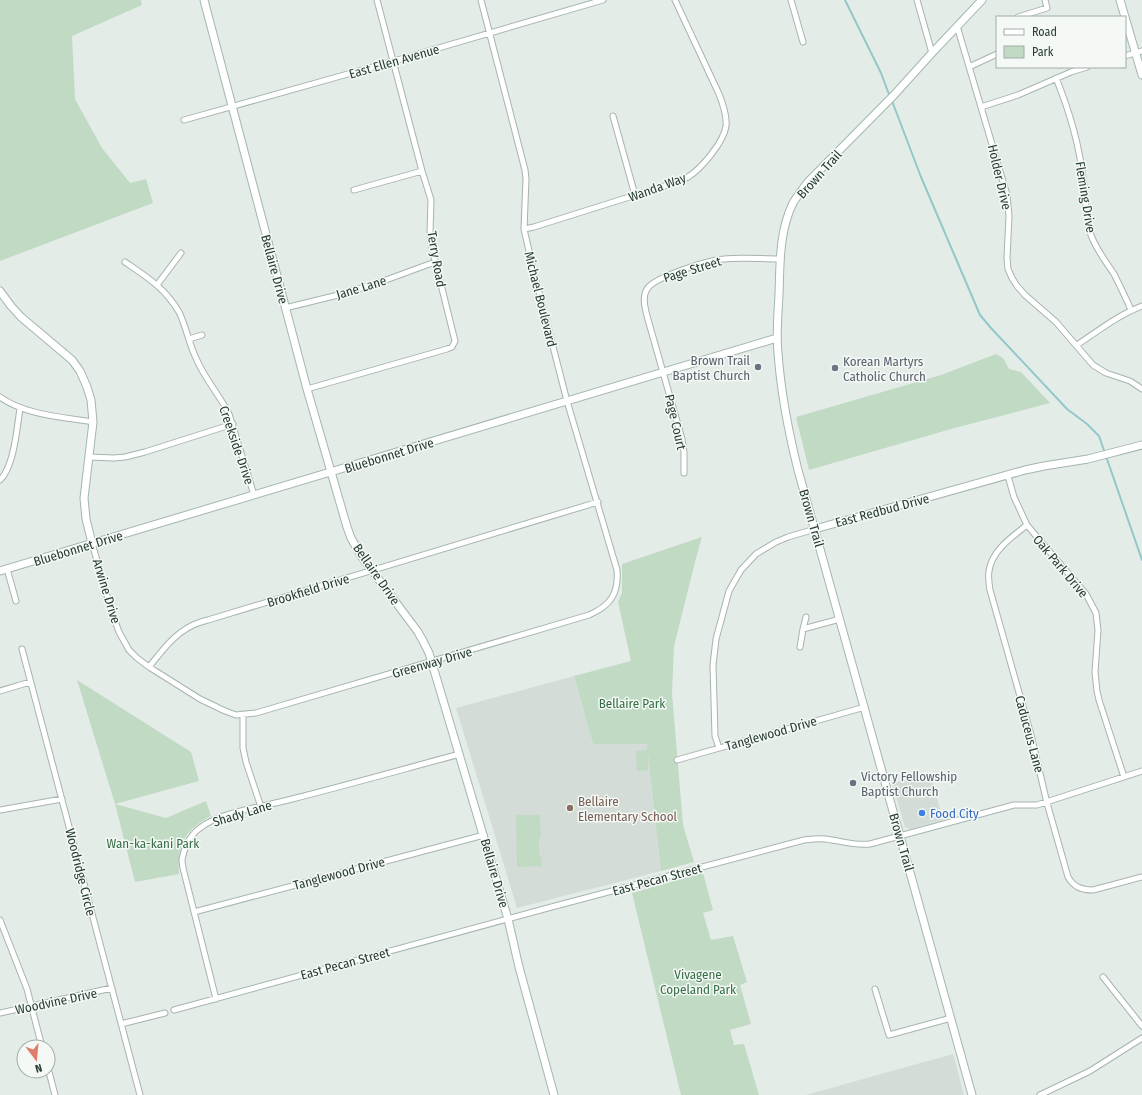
<svg xmlns="http://www.w3.org/2000/svg" width="1142" height="1095" font-family="'Fira Sans Condensed',sans-serif">
  <style>
    .built { fill: #d3dcd7 }
    .green { fill: #c0dac4 }
    .lines { fill: none; stroke-linecap: round; stroke-linejoin: round }
    .stream { stroke: #93c7ca; stroke-width: 2 }
    .street-casing { stroke: #a7b4ae; stroke-width: 7 }
    .secondary-casing { stroke: #a4b6ae; stroke-width: 9 }
    .street { stroke: #fff; stroke-width: 5 }
    .secondary { stroke: #fff; stroke-width: 7 }
    .worship-dot { fill: #6b7280; stroke: #f5f9f6; stroke-width: 1.5 }
    .education-dot { fill: #8d6e63; stroke: #f5f9f6; stroke-width: 1.5 }
    .shop-dot { fill: #3f7fe0; stroke: #f5f9f6; stroke-width: 1.5 }
    .labels { text-anchor: middle; stroke-width: 3; stroke-linejoin: round; paint-order: stroke }
    .street-label { font-size: 13px; fill: #263c33; stroke: #f5f9f6 }
    .worship-label { font-size: 13px; fill: #5b616d; stroke: #f5f9f6; text-anchor: start }
    .park-label { font-size: 13px; fill: #356e45; stroke: #f5f9f6 }
    .education-label { font-size: 13px; fill: #785e54; stroke: #f5f9f6; text-anchor: start }
    .shop-label { font-size: 13px; fill: #366cbe; stroke: #f5f9f6; text-anchor: start }
  </style>
  <rect width="100%" height="100%" fill="#e4ece8"/>
  <!-- built -->
  <path class="built" d="M574,676L593,744H647L661,871L517,908L456,708Z
    M930,773L943,820L910,829L905,827L892,783Z
    M953,1054L964,1095H806L863,1079Z"/>
  <!-- green -->
  <path class="green" d="M0,0H141L142,5L72,36L75,99L102,148L130,183L146,179L153,203L0,261Z
    M996,354L1003,358L1009,369L1021,372L1050,403L951,429L809,470L796,417L941,375Z
    M702,537L696,558L674,646L672,694L683,825L694,862L661,871L648,754V770L637,771L636,751L647,750V744H593L574,676L631,661L618,602L622,593V564Z
    M77,680L191,752L199,781L115,804L166,818L206,801L211,816C185,830 177,844 179,874L135,882L115,804Z
    M516,815H540L541,837L539,839V854L541,857L542,866L517,867Z
    M703,873L713,910L703,913L711,940L733,936L747,982L740,985L751,1024L730,1030L734,1045L744,1044L759,1095H681L632,893Z"/>
  <g class="lines">
    <!-- stream -->
    <path class="stream" d="M845,0L881,73L890,97
      M892,101L921,177L980,315L991,328L1067,409L1087,424L1099,436L1142,560"/>
    <!-- street casing -->
    <g class="street-casing">
      <path id="street" d="M791,0L803,42
        M917,0L932,53
        M1018,17L1047,8L1045,0
        M957,26L1007,195L1009,216L1007,258L1008,269L1012,278L1017,286L1025,295L1056,322L1093,365L1106,373L1130,381L1142,389
        M1125,56L1142,51
        M969,67L997,54
        M1056,78C1069,110 1079,143 1083,178C1086,197 1085,216 1091,235C1096,249 1106,262 1114,274C1120,286 1126,298 1131,310
        M981,107L1018,95L1071,72L1087,67
        M613,116L635,195
        M184,120L394,61L603,0
        M354,190L422,171
        M524,229L534,227L677,182C680,180 684,179 688,177C701,169 724,142 726,126C727,116 723,104 719,94L675,0
        M125,262C147,277 165,288 179,312C186,326 189,344 196,358C204,378 219,394 229,414L254,495
        M157,285L181,253
        M285,308L338,295L375,284L435,262
        M189,339L202,335
        M1077,345C1098,331 1118,315 1142,306
        M307,389L447,349L452,347L455,341L432,248L430,233L431,200L422,171L377,0
        M0,397C25,415 63,417 93,422
        M89,457L114,458L125,457L145,452L233,424
        M684,473V452L682,439L647,316C645,308 642,297 647,289C654,277 709,260 724,259C742,257 761,259 780,259
        M1008,476L1014,497L1027,525L1037,537L1086,594L1096,613L1098,630L1095,672L1097,691L1099,700L1110,734L1124,777
        M0,480C14,467 17,428 20,408
        M1027,525C1012,537 992,550 989,571C988,577 989,584 990,590L1031,735L1047,803L1068,877C1074,887 1081,890 1093,890L1142,877
        M92,543L112,613L119,632L129,650L137,658L149,667L200,699L225,711L236,715L256,713L589,615C610,606 619,594 617,570L567,401L534,273L524,229L526,179L525,170L481,0
        M7,569L16,601
        M803,629L806,617
        M800,647L803,629L840,619
        M22,649L140,1095
        M149,667C162,651 174,634 193,625C198,623 203,621 208,620L598,502
        M0,691L30,682
        M243,714V748L246,762L261,807
        M719,748L715,736L713,665L716,639L729,591L741,570L756,554L776,542L788,537L815,529
        M677,760L865,707
        M0,810L62,799
        M194,912L484,835
        M0,920L27,989L42,1047
        M1103,977L1142,1026
        M875,989L889,1035L951,1018
        M216,999L184,872C183,868 182,863 182,859C184,848 190,835 200,828C220,812 266,806 292,799C348,785 404,769 460,754
        M174,1010L544,909L804,840C812,839 819,838 826,839C841,841 855,846 870,844L1014,805H1037L1142,771
        M0,1013L112,988
        M121,1024L165,1013
        M48,1068L55,1095
        M1040,1095L1090,1071L1142,1038"/>
    </g>
    <!-- secondary casing -->
    <g class="secondary-casing">
      <path id="secondary" d="M204,0L307,389L347,527L351,538L362,557L418,632L423,641L429,653L508,919L519,967L554,1095
        M1120,0L1142,75
        M0,291L11,306L21,317L72,360L80,371L87,387L91,400L93,422L84,498L86,519L92,543
        M815,529L1025,470L1044,466L1088,459L1142,445
        M0,571L777,338
        M972,1095L798,470C788,430 781,394 778,353C776,334 778,314 779,295C780,265 779,231 793,203C797,196 802,190 807,183L894,95L932,53L982,0"/>
    </g>
    <!-- street -->
    <use href="#street" class="street"/>
    <!-- secondary -->
    <use href="#secondary" class="secondary"/>
  </g>
  <!-- markers -->
  <g class="worship-dot">
    <circle cx="758" cy="367" r="4"/>
    <circle cx="835" cy="368" r="4"/>
    <circle cx="853" cy="783" r="4"/>
  </g>
  <circle class="education-dot" cx="570" cy="808" r="4"/>
  <circle class="shop-dot" cx="922" cy="813" r="4"/>
  <g class="labels">
    <!-- street labels -->
    <g class="street-label">
      <text transform="translate(394 61) rotate(-16)" y="5">East Ellen Avenue</text>
      <text transform="translate(819 174) rotate(-48)" y="5">Brown Trail</text>
      <text transform="translate(1000 177) rotate(77)" y="5">Holder Drive</text>
      <text transform="translate(657 187) rotate(-20)" y="5">Wanda Way</text>
      <text transform="translate(1086 197) rotate(81)" y="5">Fleming Drive</text>
      <text transform="translate(437 259) rotate(80)" y="5">Terry Road</text>
      <text transform="translate(275 269) rotate(75)" y="5">Bellaire Drive</text>
      <text transform="translate(692 269) rotate(-17)" y="5">Page Street</text>
      <text transform="translate(361 287) rotate(-17)" y="5">Jane Lane</text>
      <text transform="translate(541 299) rotate(76)" y="5">Michael Boulevard</text>
      <text transform="translate(676 422) rotate(77)" y="5">Page Court</text>
      <text transform="translate(237 445) rotate(71)" y="5">Creekside Drive</text>
      <text transform="translate(389 455) rotate(-17)" y="5">Bluebonnet Drive</text>
      <text transform="translate(882 510) rotate(-15)" y="5">East Redbud Drive</text>
      <text transform="translate(812 518) rotate(74)" y="5">Brown Trail</text>
      <text transform="translate(78 548) rotate(-17)" y="5">Bluebonnet Drive</text>
      <text transform="translate(1061 566) rotate(50)" y="5">Oak Park Drive</text>
      <text transform="translate(377 574) rotate(55)" y="5">Bellaire Drive</text>
      <text transform="translate(308 590) rotate(-17)" y="5">Brookfield Drive</text>
      <text transform="translate(107 591) rotate(73)" y="5">Arwine Drive</text>
      <text transform="translate(432 662) rotate(-16)" y="5">Greenway Drive</text>
      <text transform="translate(771 733) rotate(-16)" y="5">Tanglewood Drive</text>
      <text transform="translate(1030 734) rotate(75)" y="5">Caduceus Lane</text>
      <text transform="translate(242 813) rotate(-17)" y="5">Shady Lane</text>
      <text transform="translate(902 842) rotate(74)" y="5">Brown Trail</text>
      <text transform="translate(81 872) rotate(76)" y="5">Woodridge Circle</text>
      <text transform="translate(339 873) rotate(-15)" y="5">Tanglewood Drive</text>
      <text transform="translate(495 873) rotate(74)" y="5">Bellaire Drive</text>
      <text transform="translate(657 879) rotate(-15)" y="5">East Pecan Street</text>
      <text transform="translate(345 963) rotate(-15)" y="5">East Pecan Street</text>
      <text transform="translate(56 1001) rotate(-12)" y="5">Woodvine Drive</text>
    </g>
    <!-- worship labels -->
    <g class="worship-label">
      <text x="750" y="365" text-anchor="end">Brown Trail<tspan x="750" dy="15">Baptist Church</tspan></text>
      <text x="843" y="366">Korean Martyrs<tspan x="843" dy="15">Catholic Church</tspan></text>
      <text x="861" y="781">Victory Fellowship<tspan x="861" dy="15">Baptist Church</tspan></text>
    </g>
    <!-- park labels -->
    <g class="park-label">
      <text x="632" y="708">Bellaire Park</text>
      <text x="153" y="848">Wan-ka-kani Park</text>
      <text x="698" y="979">Vivagene<tspan x="698" dy="15">Copeland Park</tspan></text>
    </g>
    <!-- education labels -->
    <g class="education-label">
      <text x="578" y="806">Bellaire<tspan x="578" dy="15">Elementary School</tspan></text>
    </g>
    <!-- shop labels -->
    <g class="shop-label">
      <text x="930" y="818">Food City</text>
    </g>
  </g>
  <!-- legend -->
  <rect x="996" y="16" width="130" height="52" fill="#f5f9f6" stroke="#a2ada8"/>
  <rect x="1004" y="29" width="20" height="6" fill="#ffffff" stroke="#a2ada8"/>
  <text x="1032" y="36" font-size="12" fill="#263c33">Road</text>
  <rect x="1004" y="46" width="20" height="12" fill="#c0dac4" stroke="#a2ada8"/>
  <text x="1032" y="56" font-size="12" fill="#263c33">Park</text>
  <!-- north arrow -->
  <g transform="translate(36 1059) rotate(164)"><circle r="19" fill="#f5f9f6" stroke="#a2ada8"/>
  <path d="M0-3L7 15L0 10L-7 15Z" fill="#e17d6d"/>
  <text y="-6" font-size="11" font-weight="bold" text-anchor="middle" fill="#263c33">N</text>
  </g>
</svg>
